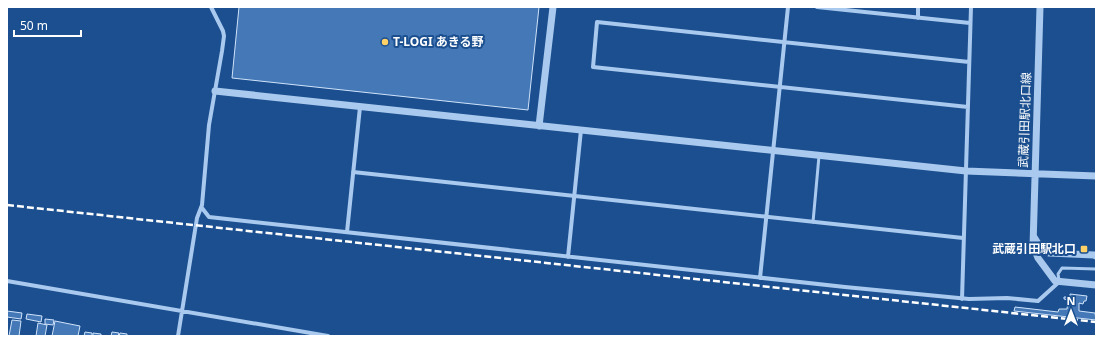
<svg xmlns="http://www.w3.org/2000/svg" width="1103" height="343" font-family="'Noto Sans','Noto Sans JP',sans-serif">
  <style>
    .building { fill: #4478b7; stroke: #cfe3fa }
    .lines { fill: none; stroke-linecap: round; stroke-linejoin: round }
    .service { stroke: #a9c9ee; stroke-width: 3 }
    .minor { stroke: #a9c9ee; stroke-width: 4 }
    .tertiary { stroke: #a9c9ee; stroke-width: 7 }
    .rail { stroke: #fff; stroke-width: 2.5; stroke-dasharray: 7 3; stroke-linecap: butt }
    .poi-dot { fill: #ffd166; stroke: #1b4f8f; stroke-width: 1.5 }
    .labels { text-anchor: middle; stroke-width: 4; stroke-linejoin: round; paint-order: stroke }
    .poi-label { font-size: 12px; font-weight: bold; fill: #fff; stroke: #1b4f8f; text-anchor: start }
    .street-label { font-size: 12px; fill: #fff; stroke: #1b4f8f }
  </style>
  <rect width="100%" height="100%" fill="#1b4f8f"/>
  <!-- building -->
  <path class="building" d="M239,7H539L528,110L232,78Z
    M1070,294L1087,296L1086,301H1084L1083,304L1079,303V311L1095,313L1096,320L1014,311L1015,307L1058,312L1059,309H1067L1068,300L1064,299V297H1070Z
    M7,311L22,313L21,319L7,317Z
    M27,314L42,316L41,322L26,319Z
    M45,319L54,320L53,325L45,324Z
    M12,320L21,321L19,336H9Z
    M55,321L80,326L78,336H52Z
    M38,323L47,325L45,336H36Z
    M85,332L92,333V336H84Z
    M112,332L119,333L118,336H111Z
    M93,333L101,334V336H93Z
    M120,333L127,334V336H119Z"/>
  <g class="lines">
    <!-- service -->
    <path class="service" d="M813,222L819,156
      M1059,280L1058,274L1062,268L1096,269"/>
    <!-- minor -->
    <path class="minor" d="M817,7L970,23
      M918,18V7
      M968,107L593,67L597,22L969,62
      M353,172L963,238
      M202,208L209,217L845,287L969,299L1007,298L1038,301L1059,282
      M347,232L360,107
      M568,257L581,130
      M760,278L788,7
      M7,281L328,336
      M962,299L971,7
      M178,336L197,218L202,205L209,125L222,51L224,36L223,31L211,7"/>
    <!-- tertiary -->
    <path class="tertiary" d="M1040,7L1033,246L1038,258L1055,281L1096,285
      M215,91L966,171L1096,176
      M539,126L553,7
      M1034,237L1042,250L1049,253L1094,255L1096,256"/>
    <!-- rail -->
    <path class="rail" d="M7,205L1096,322"/>
  </g>
  <!-- markers -->
  <g class="poi-dot">
    <circle cx="385" cy="42" r="4"/>
    <rect x="1080" y="245" width="8" height="8" rx="2"/>
  </g>
  <g class="labels">
    <!-- poi labels -->
    <g class="poi-label">
      <text x="393" y="46">T-LOGI あきる野</text>
      <text x="1076" y="253" text-anchor="end">武蔵引田駅北口</text>
    </g>
    <!-- street labels -->
    <g class="street-label">
      <text transform="translate(1025 120) rotate(-88)" y="4">武蔵引田駅北口線</text>
    </g>
  </g>
  <!-- border -->
  <rect width="1103" height="343" fill="none" stroke="#ffffff" stroke-width="16"/>
  <!-- north arrow -->
  <g transform="translate(1071 311)" stroke="#1b4f8f" stroke-width="3" paint-order="stroke">
  <path d="M0-3L7 15L0 10L-7 15Z" fill="#ffffff"/>
  <text y="-6" font-size="11" font-weight="bold" text-anchor="middle" fill="#ffffff">N</text>
  </g>
  <!-- scale -->
  <path d="M14 30v6h67v-6" fill="none" stroke="#ffffff" stroke-width="2"/>
  <text x="20" y="30" font-size="12" fill="#ffffff" stroke="#1b4f8f" stroke-width="3" paint-order="stroke">50 m</text>
</svg>
